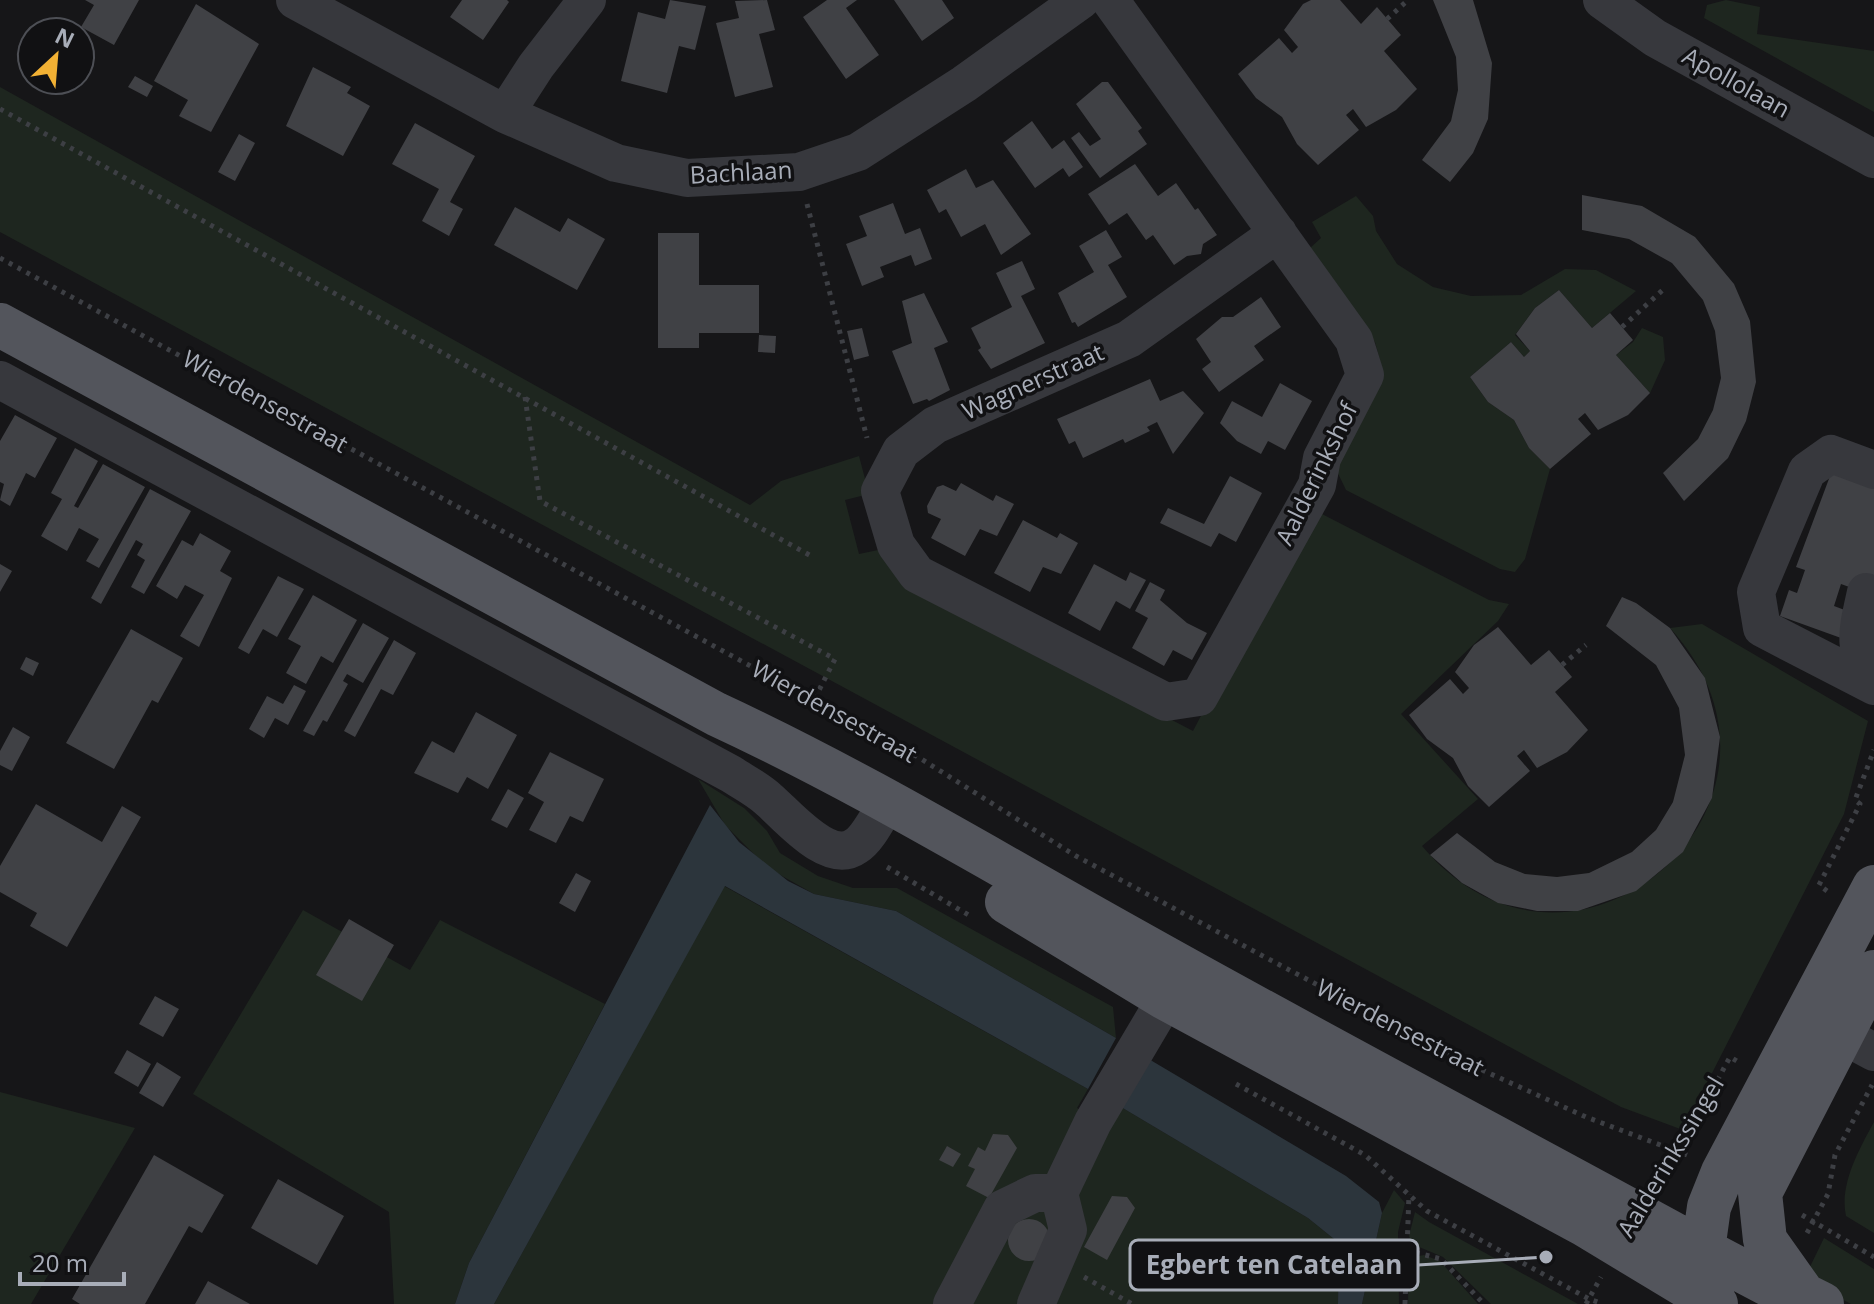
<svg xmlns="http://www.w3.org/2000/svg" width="1874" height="1304" font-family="'Open Sans',sans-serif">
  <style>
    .green { fill: #1e261f }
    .water { fill: #2c353c }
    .building { fill: #404145 }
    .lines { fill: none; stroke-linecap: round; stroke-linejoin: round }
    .path { stroke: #3d3f44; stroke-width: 5; stroke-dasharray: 4 6; stroke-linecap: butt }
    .minor { stroke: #37383d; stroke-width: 38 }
    .major { stroke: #53555c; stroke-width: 44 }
    .labels { text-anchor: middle; stroke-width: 7; stroke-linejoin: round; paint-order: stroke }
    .street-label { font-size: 24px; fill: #a8adb8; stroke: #111113 }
    .leader { fill: none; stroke: #a8adb8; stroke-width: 3 }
    .callout-dot { fill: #a8adb8; stroke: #111113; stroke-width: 3 }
    .callout { fill: #111113; stroke: #a8adb8; stroke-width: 3 }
    .callout-label { font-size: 26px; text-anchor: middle; font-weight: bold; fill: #a8adb8 }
  </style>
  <rect width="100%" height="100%" fill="#161618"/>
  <!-- green -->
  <path class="green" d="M1726,0L1760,7L1757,34L1874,51V112L1704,18L1707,5Z
    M0,87L750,505L781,481L859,456L869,494L845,500L859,554L883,549L906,581L1193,731L1305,517L1322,514L1489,600L1509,604L1498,621L1401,714L1478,799L1422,846C1573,1026 1829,802 1670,628L1702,624L1868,721L1844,814L1683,1130L1621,1107L0,232Z
    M1356,196L1373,216L1376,231L1397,264L1433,287L1471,296L1521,295L1565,269L1596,270L1636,291L1592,328L1559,290L1535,308L1515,335L1530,351L1524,357L1511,342L1470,377L1488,402L1514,420L1529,448L1550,469L1525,559L1515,572L1500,569L1346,490L1333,463L1383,372L1375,342L1310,248L1321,238L1312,222Z
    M1642,328L1663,337L1665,360L1650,393L1616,355L1633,342Z
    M698,779L744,808L767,831L780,853L818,876L853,888H897L1113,1007L1116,1038L896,911L814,894L768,868L725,825Z
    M724,886L1088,1089L1077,1108L1112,1126L1121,1107L1308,1218L1339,1243L1338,1304H494Z
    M303,910L410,970L440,920L605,1004L469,1263L455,1304H394L389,1212L193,1094Z
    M0,1092L135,1128L31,1304H0Z
    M1874,1122V1233L1846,1216C1839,1184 1860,1148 1874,1122Z
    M1394,1190L1405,1203L1398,1232L1399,1304H1362L1382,1213Z
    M1415,1212L1429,1222L1578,1304H1491L1443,1257L1412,1244L1409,1236Z
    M1824,1238L1874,1269V1304H1851L1804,1279Z
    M1424,1255L1440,1261L1478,1304H1408L1409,1258Z"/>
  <!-- water -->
  <path class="water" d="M710,805L739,842L788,881L814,894L896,911L1116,1038L1088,1089L725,886L494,1304H455L469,1263Z
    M1147,1058L1346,1176L1379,1202L1382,1213L1362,1304H1338L1339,1243L1308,1218L1121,1107Z"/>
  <!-- building -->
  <path class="building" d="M85,0H139L114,45L81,27L94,5Z
    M462,0H507L509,2L483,40L450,17Z
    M670,0L706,6L695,50L679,46L667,93L621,81L638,12L665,19Z
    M767,0L775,30L759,34L773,87L735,97L716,23L739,18L735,1Z
    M827,0H857L846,8L879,55L846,79L803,17Z
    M894,0H942L954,18L922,41Z
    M1311,0H1340L1361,24L1377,7L1401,35L1384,51L1417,89L1396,110L1366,127L1353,109L1346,115L1359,130L1318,165L1297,144L1282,117L1256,98L1238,74L1279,38L1292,53L1298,47L1284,30L1303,4Z
    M1433,0H1473L1492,63L1488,119L1473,153L1450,182L1422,160L1451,121L1458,90L1456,57Z
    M196,4L259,44L211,132L179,116L188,100L154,81Z
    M313,67L351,87L347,93L370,106L343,156L286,126Z
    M135,76L153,86L147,97L128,87Z
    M1102,82H1108L1142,128L1138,131L1147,144L1100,178L1071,138L1079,132L1090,146L1101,139L1076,104Z
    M1032,121L1052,149L1064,140L1083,167L1069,177L1063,168L1035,188L1003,143Z
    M415,123L475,156L450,202L463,209L449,236L422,221L439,189L392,164Z
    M239,134L255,143L235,181L218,172Z
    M1135,164L1158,196L1176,183L1195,210L1198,208L1217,235L1203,244L1201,254L1187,256L1174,265L1153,235L1146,240L1127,213L1109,225L1088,194Z
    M966,169L976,188L993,180L1031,234L1001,255L985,224L961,237L946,209L939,213L927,190Z
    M1582,195L1642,206L1695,237L1734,284L1750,321L1756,382L1746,421L1728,458L1684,501L1663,473L1698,439L1713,410L1721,378L1715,331L1703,300L1672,263L1629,239L1582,230Z
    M893,203L905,234L920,228L932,259L915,266L911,255L880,267L884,277L862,286L846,244L867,236L859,216Z
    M515,207L560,232L568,218L605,239L577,290L494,245Z
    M1106,230L1122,257L1108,265L1127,297L1078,327L1075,322L1072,323L1058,293L1094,272L1079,246Z
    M658,233H699V285H759V333H699V348H658Z
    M1022,261L1035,289L1021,296L1045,343L991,369L978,350L981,348L971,328L1012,307L996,273Z
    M1559,290L1592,328L1610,313L1633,340L1616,355L1650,393L1628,415L1598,430L1585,413L1578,419L1591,434L1550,469L1529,448L1514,420L1488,402L1470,377L1511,342L1524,357L1530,351L1516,334L1535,308Z
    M924,293L948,342L934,348L950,390L929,401L927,399L913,404L892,351L912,343L902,301Z
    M1261,297L1281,327L1254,346L1264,360L1219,392L1202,369L1211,362L1196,339L1222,317H1233Z
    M862,328L869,356L854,360L847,331Z
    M759,335L776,336L775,353L758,352Z
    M1150,379L1160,401L1183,391L1204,413L1173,454L1157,422L1147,427L1150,431L1125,443L1123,439L1083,458L1075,441L1069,444L1057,419Z
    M1280,383L1312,401L1285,450L1268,441L1261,454L1237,441L1220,423L1232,401L1262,417Z
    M15,415L57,438L35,478L26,473L10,506L0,500L4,484L0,482V441Z
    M75,448L98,461L74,506L78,508L103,464L145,487L99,568L86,561L99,539L79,528L67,551L41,536L62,499L51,493Z
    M1833,468L1874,484V596L1841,584L1834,606L1850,612L1841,638L1780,616L1789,590L1797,593L1805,570L1796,567Z
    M1230,476L1262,493L1236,542L1219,533L1211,547L1160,523L1168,508L1204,524Z
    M961,483L993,501L996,495L1014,504L997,536L980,529L965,556L931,538L941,519L928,513L927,506L937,487L943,485L956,491Z
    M150,489L191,511L144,594L131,587L145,560L137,555L143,544L136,540L101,604L91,598Z
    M1023,520L1057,538L1060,533L1078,543L1061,574L1043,567L1030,592L994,573Z
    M200,533L231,551L220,571L232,578L199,647L180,636L204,595L185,585L177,599L156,586L182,540L193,546Z
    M0,564L12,571L0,592Z
    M1094,564L1126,581L1130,572L1146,580L1130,609L1116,601L1100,631L1068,613Z
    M278,576L304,589L277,637L263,629L249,654L238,648Z
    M1150,582L1165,590L1160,600L1187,623L1207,633L1192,660L1173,650L1164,666L1132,648L1148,618L1135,611Z
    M313,595L357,620L333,663L321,656L306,684L286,673L301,646L288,639Z
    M1622,597L1636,603L1670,628L1705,678L1720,737L1712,798L1683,852L1636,891L1578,911H1537L1498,903L1462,883L1430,855L1457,833L1495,862L1525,874L1557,877L1589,873L1632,852L1656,830L1673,802L1685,755L1679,708L1656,665L1606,626Z
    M363,623L389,638L363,683L347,674L343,681L348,684L327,722L323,720L314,736L303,731Z
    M1498,627L1531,665L1549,650L1562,665L1572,677L1555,692L1588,730L1567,752L1537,768L1524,750L1517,756L1530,771L1489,807L1468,786L1453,758L1427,739L1409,715L1450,679L1463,694L1469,688L1455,672L1474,645Z
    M131,629L183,658L158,703L152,700L114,769L66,743Z
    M394,640L416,653L393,695L381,689L355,737L344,731Z
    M26,657L39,663L33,676L20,669Z
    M294,685L306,691L288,725L275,718L264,738L249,729L267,696L283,704Z
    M476,712L517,735L488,789L467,777L458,793L414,773L432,741L454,753Z
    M13,727L30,737L12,771L0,765V751Z
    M550,752L604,779L583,822L570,816L556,843L529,830L544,802L528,793Z
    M508,789L524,798L507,828L491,820Z
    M36,804L102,842L122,806L141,817L67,947L30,926L37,913L0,892V866Z
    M576,873L591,881L575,912L559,903Z
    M349,919L394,945L362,1001L316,975Z
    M155,996L179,1009L163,1037L139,1024Z
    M127,1050L151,1064L138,1087L114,1073Z
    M157,1062L181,1077L163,1107L139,1093Z
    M993,1134L1008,1135L1017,1148L989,1198L966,1186L975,1169L968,1166L978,1147L985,1151Z
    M947,1146L961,1154L953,1167L939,1160Z
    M154,1155L224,1195L202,1233L189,1226L145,1304H80L72,1299Z
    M278,1179L344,1216L317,1265L251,1228Z
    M1112,1196L1127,1197L1135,1208L1107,1260L1084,1247Z
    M1008 1240a21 21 0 1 1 42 0a21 21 0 1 1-42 0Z
    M208,1281L250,1304H195Z"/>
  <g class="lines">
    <!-- path -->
    <path class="path" d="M1387,19L1408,0
      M0,109L813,557
      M807,204L867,438
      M0,258L918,757L1076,856L1261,955L1460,1060L1586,1117L1687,1155
      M1622,327L1665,288
      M525,397L540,501L835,659L814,700
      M1562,665L1586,645
      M887,867L972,917
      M1827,891L1819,885L1860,804L1855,800L1874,750
      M1236,1084L1365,1155L1427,1211L1589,1299L1603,1304
      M1654,1180L1666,1156L1684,1142L1730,1057L1740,1063
      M1802,1215L1874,1257
      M1807,1233L1828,1194L1835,1155L1872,1085
      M1406,1250L1441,1259L1484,1304
      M1084,1277L1132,1304
      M1405,1304L1409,1194
      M1586,1304L1601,1277"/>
    <!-- minor -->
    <path class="minor" d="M295,0L505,114L616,163L687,178L799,172L858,152L964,84L1081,0
      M1110,0L1354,340L1365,375L1322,458L1317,485L1199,697L1166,702L917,574L896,545L880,491L901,451L935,425L1129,339L1278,233
      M1602,0L1655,38L1874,159
      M505,114L536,66L587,0
      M0,380L731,774C743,782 757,789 768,799C786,814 828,866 856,846C869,838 880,813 889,800
      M1874,470L1831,454L1807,471L1756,592L1762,628L1874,686
      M1866,592C1857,633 1852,648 1874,685
      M1816,1021L1874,1052
      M952,1304L1002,1209L1035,1193H1059
      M1036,1304L1068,1230L1059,1193L1093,1122L1180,975"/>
    <!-- major -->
    <path class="major" d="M0,325L716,714C865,783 1003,868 1146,947C1330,1050 1517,1148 1703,1250L1777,1289L1804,1295L1822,1304
      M1007,902L1165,998L1585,1225L1716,1304
      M1714,1273L1703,1250L1709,1207L1723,1172L1874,887
      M1804,1295L1765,1240L1760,1193L1874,972"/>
  </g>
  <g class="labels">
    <!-- street labels -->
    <g class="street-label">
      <text transform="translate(1736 83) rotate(29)" y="8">Apollolaan</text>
      <text transform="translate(741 173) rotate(-3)" y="8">Bachlaan</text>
      <text transform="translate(1033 382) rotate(-24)" y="8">Wagnerstraat</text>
      <text transform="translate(265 402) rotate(29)" y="8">Wierdensestraat</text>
      <text transform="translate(1317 474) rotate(-64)" y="8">Aalderinkshof</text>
      <text transform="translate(834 712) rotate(29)" y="8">Wierdensestraat</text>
      <text transform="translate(1400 1028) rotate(27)" y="8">Wierdensestraat</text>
      <text transform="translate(1671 1157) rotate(-59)" y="8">Aalderinkssingel</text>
    </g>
  </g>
  <!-- callouts -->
  <path class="leader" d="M1546 1257L1418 1265"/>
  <circle class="callout-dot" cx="1546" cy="1257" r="8"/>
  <rect class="callout" x="1130" y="1240" width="288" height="50" rx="8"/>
  <g class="callout-label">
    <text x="1274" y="1274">Egbert ten Catelaan</text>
  </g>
  <!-- north arrow -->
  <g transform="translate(56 56) rotate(26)"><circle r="38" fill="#111113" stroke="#4d4f55" stroke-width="2"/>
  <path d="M0-6L14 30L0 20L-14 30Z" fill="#f2b134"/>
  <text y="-12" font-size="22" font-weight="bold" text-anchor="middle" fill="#a8adb8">N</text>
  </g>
  <!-- scale -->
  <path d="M20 1272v12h104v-12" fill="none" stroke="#a8adb8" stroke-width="4"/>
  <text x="32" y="1272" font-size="24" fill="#a8adb8" stroke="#111113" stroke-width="6" paint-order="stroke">20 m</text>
</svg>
